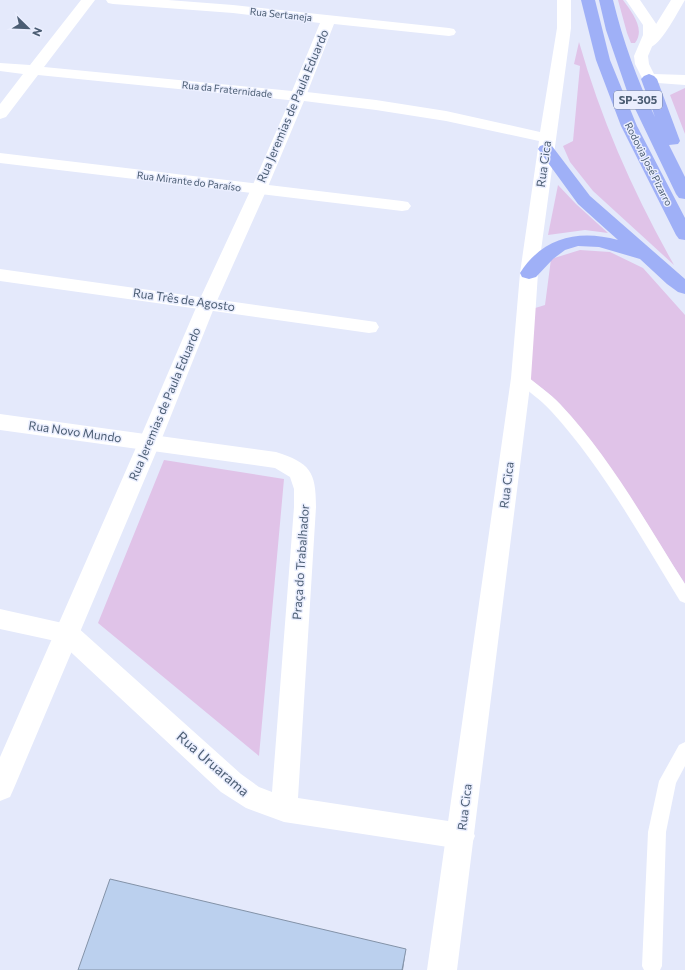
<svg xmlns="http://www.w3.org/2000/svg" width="685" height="970" font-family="Commissioner,sans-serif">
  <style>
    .green { fill: #e0c3e8 }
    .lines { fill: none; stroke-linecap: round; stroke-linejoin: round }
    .lane { fill: #fff; fill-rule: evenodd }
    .street { fill: #fff; fill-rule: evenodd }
    .secondary { fill: #fff; fill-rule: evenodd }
    .primary { fill: #9fb0f7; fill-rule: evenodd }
    .shaded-wall { fill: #8392a7 }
    .building { fill: #bbd0ee; stroke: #8392a7 }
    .labels { text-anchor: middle; stroke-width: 3; stroke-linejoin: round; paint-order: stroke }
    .far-street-label { font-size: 10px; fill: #4b5d73; stroke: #eaeefe }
    .shield { fill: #eaeefe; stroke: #7b889d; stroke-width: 1 }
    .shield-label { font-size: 11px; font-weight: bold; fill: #4b5d73 }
    .street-label { font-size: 12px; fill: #4b5d73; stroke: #eaeefe }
    .near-street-label { font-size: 14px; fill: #4b5d73; stroke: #eaeefe }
  </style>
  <rect width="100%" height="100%" fill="#e4e9fb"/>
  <!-- green -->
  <path class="green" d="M618,0H623C631,11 646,29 635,43H631L627,33Z
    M579,42C601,120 634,194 674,265L593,191L570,162L563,146L573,141L580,66L574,64Z
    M685,88V134L670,95Z
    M558,185L576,204L608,233L585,230L548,235Z
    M580,250L610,252L643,268L685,315V584C645,522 610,458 560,404C550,394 538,385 527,377L532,309L545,305L551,259Z
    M164,460L284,479L259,756L98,623Z"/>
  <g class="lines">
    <!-- lane -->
    <path class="lane" d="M521,374L526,375C537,385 550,393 560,404C611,458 646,523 685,584V603L680,601C640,536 603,468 551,411C541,400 528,391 516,381L515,378L516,375Z
      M685,742V766L676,783L666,832L662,966L660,970H644L642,966L648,832L659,781L679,745Z"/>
    <!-- street -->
    <path class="street" d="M81,0H95L44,67L292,91L320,23L233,13L113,4L108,3L106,0H168L233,5L449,28L454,29L456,32L454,35L449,36L334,24L306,96L303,99L298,101L38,75L6,117L0,119V104L23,74L0,71V63L30,65Z
      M671,0H685C678,11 663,42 651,47C648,49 645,48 642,47L640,44L653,29Z
      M0,153L402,201L408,202L411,206L408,210L402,211L0,163Z
      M0,269L369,321L376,322L379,327L376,332L369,333L0,281Z
      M0,414L276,452C310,463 316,471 316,507L298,798L461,823L471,827L475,836L471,845L461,849L284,822L246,808L221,792L60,642L0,629V609L76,626L241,774L259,787L272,792L294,507V489L290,477L275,468L0,430Z"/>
    <!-- secondary -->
    <path class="secondary" d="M557,0H571V28L538,273L531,378L457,970H427L511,378L520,273L539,141L446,121L376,110L304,101L267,189L216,303L160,443L14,788L10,797L0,801V757L138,443L198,303L251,189L293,93L298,91L376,100L446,111L540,132L557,28Z
      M626,0H640L657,25V35L648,56L649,64L654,74L685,75V85L644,82L635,64L634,56L643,35V25Z"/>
    <!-- primary -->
    <path class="primary" d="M581,0H595L610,60L637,126L685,218V240L679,239L676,235L621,126L596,60Z
      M599,0H613C623,41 637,80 655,117L641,79L644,76L649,74L654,76L657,79L680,141L678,144L669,145L685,177V199L679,198L676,194L628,94L606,30Z
      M546,144L552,146L590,196L685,279V294L678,292L667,284L640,259L599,247L578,246L565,250L553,259L536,277L529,279L522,277L520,273C543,237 579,229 618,240L578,204L538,149L540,146Z"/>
  </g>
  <!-- shaded-wall -->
  <path class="shaded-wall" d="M406,949L403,970H402Z"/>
  <!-- building -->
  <path class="building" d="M110,879L406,949L402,970H78Z"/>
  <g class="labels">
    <!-- far-street labels -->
    <g class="far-street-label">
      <text transform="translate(281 14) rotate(6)" y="4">Rua Sertaneja</text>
      <text transform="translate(227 89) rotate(6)" y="4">Rua da Fraternidade</text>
      <text transform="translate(649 164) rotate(63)" y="4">Rodovia José Pizarro</text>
      <text transform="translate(189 181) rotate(7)" y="4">Rua Mirante do Paraíso</text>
    </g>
    <!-- shield labels -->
    <rect class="shield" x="614" y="91" width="48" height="18" rx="3"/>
    <g class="shield-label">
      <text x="638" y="104">SP-305</text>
    </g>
    <!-- street labels -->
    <g class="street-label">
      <text transform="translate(293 106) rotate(-67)" y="4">Rua Jeremias de Paula Eduardo</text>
      <text transform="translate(544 164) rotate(-82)" y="4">Rua Cica</text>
      <text transform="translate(184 300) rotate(8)" y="4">Rua Três de Agosto</text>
      <text transform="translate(165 404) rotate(-67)" y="4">Rua Jeremias de Paula Eduardo</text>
      <text transform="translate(75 432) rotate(8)" y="4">Rua Novo Mundo</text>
      <text transform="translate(507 485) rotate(-83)" y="4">Rua Cica</text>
      <text transform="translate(301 562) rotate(-86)" y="4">Praça do Trabalhador</text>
      <text transform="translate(465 807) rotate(-83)" y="4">Rua Cica</text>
    </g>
    <!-- near-street labels -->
    <g class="near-street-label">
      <text transform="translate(213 764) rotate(41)" y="5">Rua Uruarama</text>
    </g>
  </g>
  <!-- north arrow -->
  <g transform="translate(28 28) rotate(113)" stroke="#eaeefe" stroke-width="3" paint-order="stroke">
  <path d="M0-3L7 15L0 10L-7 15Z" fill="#4b5d73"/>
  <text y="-6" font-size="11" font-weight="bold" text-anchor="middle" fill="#4b5d73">N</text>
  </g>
</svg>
